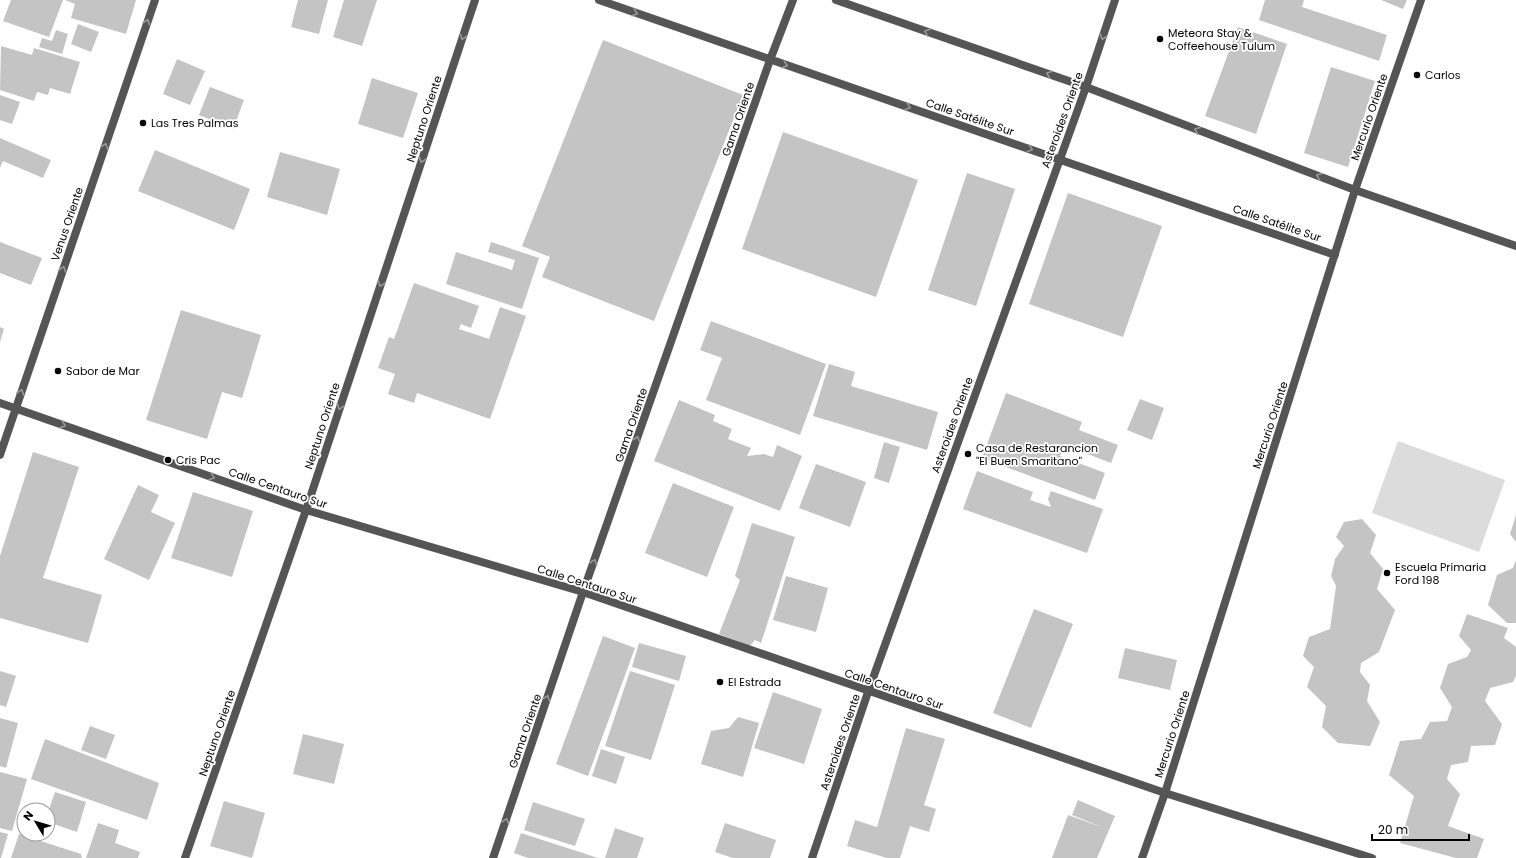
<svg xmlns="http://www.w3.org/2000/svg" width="1516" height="858" font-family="Poppins,sans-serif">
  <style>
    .green { fill: #dcdcdc }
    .building { fill: #c4c4c4 }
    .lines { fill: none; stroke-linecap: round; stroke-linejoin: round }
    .street { stroke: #555; stroke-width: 8 }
    .oneway { stroke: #999 }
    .poi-dot { fill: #000; stroke: #fff; stroke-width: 1.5 }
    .labels { text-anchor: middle; stroke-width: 3.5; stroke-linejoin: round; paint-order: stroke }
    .poi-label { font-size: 11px; fill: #000; stroke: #fff; text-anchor: start }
    .street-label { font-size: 11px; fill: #000; stroke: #fff }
  </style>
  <rect width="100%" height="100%" fill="#fff"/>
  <!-- green -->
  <path class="green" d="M1398,441L1505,480L1479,552L1372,513Z"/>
  <!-- building -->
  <path class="building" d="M11,0H63L49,37L3,21Z
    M65,0H136L126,34L71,18L75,4Z
    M298,0H328L319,34L291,27Z
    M344,0H377L362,46L333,37Z
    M1265,0H1304L1302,7L1387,35L1379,61L1259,20Z
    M1381,0H1407L1403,9Z
    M78,24L99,32L91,52L71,44Z
    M1238,27L1287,44L1256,134L1205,116Z
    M56,30L68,34L62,54L39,47L42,38L52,41Z
    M603,40L743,95L654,321L542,277L550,257L522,246Z
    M1,46L32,55L34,48L80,62L70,94L50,88L48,95L37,92L34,101L0,90Z
    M177,59L205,71L190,105L163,94Z
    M1331,67L1375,81L1348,167L1304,153Z
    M372,78L418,93L403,138L358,124Z
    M210,87L244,100L233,129L199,115Z
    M0,95L20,102L12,124L0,120Z
    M783,132L918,180L876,297L742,249Z
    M0,138L51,160L43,178L3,161L0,168Z
    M155,150L250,189L234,230L138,191Z
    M280,152L340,169L327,215L267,197Z
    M967,173L1015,189L976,306L928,290Z
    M1068,193L1162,226L1123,337L1029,304Z
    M0,242L42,258L31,285L0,273Z
    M491,242L539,258L522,309L446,284L456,252L512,270L515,260L488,252Z
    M414,283L479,306L471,328L461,324L459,329L489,339L500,307L526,316L490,419L417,393L414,403L388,394L395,374L378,368L389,337L394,339Z
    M181,310L261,335L242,398L222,392L207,439L146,420Z
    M711,321L826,364L800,435L706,400L722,358L700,350Z
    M0,327L4,329L0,342Z
    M829,364L855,372L851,386L938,412L927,450L813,416Z
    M1006,393L1082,422L1079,430L1118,445L1111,463L1064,445L1060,456L1105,473L1095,500L982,458Z
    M1140,399L1164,408L1152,440L1127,430Z
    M679,400L715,415L713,421L732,429L728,439L751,448L747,456L764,454L773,457L777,445L802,456L780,511L654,461Z
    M884,442L900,447L889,483L874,478Z
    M33,452L79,467L43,578L102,595L88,643L0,618V566L11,569L0,566V556Z
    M816,464L866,482L850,527L799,508Z
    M977,471L1033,492L1030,500L1051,507L1048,499L1051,491L1103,509L1087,553L963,509Z
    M673,483L734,507L707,577L645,553Z
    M138,485L159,495L151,512L175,523L149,580L104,559Z
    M193,492L253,511L232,577L171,558Z
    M1516,515V542L1510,534Z
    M1362,519L1376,535L1370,553L1383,569L1377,589L1395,610L1379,652L1361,663L1360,672L1370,685L1367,701L1380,722L1370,746L1338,743L1322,727L1326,706L1307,687L1314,667L1303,656L1309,637L1330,629L1336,586L1331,576L1335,559L1344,546L1336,537L1344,522Z
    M752,523L795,537L761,643L755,640L750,646L719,634L740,580L735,576Z
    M1516,560V623H1507L1488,605L1497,575L1513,568Z
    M786,576L828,588L816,632L773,620Z
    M1034,609L1073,624L1031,728L993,713Z
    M1467,614L1508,628L1504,638L1516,647V676L1513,682L1490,688L1485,701L1502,724L1495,745L1471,746L1468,762L1451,765L1447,779L1460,794L1448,826L1484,839L1477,858H1456L1400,843L1414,796L1389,775L1400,741L1421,739L1430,722L1447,721L1452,707L1440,688L1448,664L1467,657L1471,650L1459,636Z
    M603,636L635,648L588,776L556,764Z
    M639,643L686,656L679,681L632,667Z
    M1125,648L1177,660L1170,690L1118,678Z
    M0,671L16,676L6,707L0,705Z
    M630,671L675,685L651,760L605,746Z
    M773,692L822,709L804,764L754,748Z
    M738,717L759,723L743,777L701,764L711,731L729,728Z
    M0,718L18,723L6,768L0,766Z
    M90,726L115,735L106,759L81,750Z
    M906,728L945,739L924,805L936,809L929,832L910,826L900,858H887L847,846L855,820L877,827Z
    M303,734L344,744L334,784L293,774Z
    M45,739L159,783L147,820L31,779Z
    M601,749L625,757L616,784L592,776Z
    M0,772L27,779L12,831L0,828Z
    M55,792L86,802L77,832L48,822V812Z
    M1078,800L1115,816L1097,858H1052L1068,815L1104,828L1072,815Z
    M224,801L265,813L252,858L210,846Z
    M533,802L585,819L575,846L524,830Z
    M98,823L119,830L115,843L140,852L138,858H86Z
    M725,823L776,840L770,858H733L715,852Z
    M615,828L644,838L637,858H605Z
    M0,832L8,834L1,858H0Z
    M521,833L598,858H528L514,853Z
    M19,834L81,854L82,858H11Z"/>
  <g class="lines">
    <!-- street -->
    <path class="street" d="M599,0L1335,255
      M836,0L1086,87L1355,190L1516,246
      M0,403L306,510L583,592L1165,793L1372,858
      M0,455L155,0
      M185,858L306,510L475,0
      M493,858L583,592L770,60L793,0
      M812,858L868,692L1086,87L1115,0
      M1142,858L1165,793L1355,190L1421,0"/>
  </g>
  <!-- one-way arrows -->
  <defs><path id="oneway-chevron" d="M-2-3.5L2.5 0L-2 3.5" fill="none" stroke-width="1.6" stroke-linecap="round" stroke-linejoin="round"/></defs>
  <g class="oneway">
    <use href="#oneway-chevron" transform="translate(635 13) rotate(19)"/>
    <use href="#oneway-chevron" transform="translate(147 22) rotate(-71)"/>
    <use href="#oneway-chevron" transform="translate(927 32) rotate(-161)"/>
    <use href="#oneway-chevron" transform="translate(463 37) rotate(108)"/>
    <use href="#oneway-chevron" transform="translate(1103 37) rotate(109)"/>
    <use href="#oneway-chevron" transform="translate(785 65) rotate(19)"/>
    <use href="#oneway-chevron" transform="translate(1049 74) rotate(-161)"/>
    <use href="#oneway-chevron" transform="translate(908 107) rotate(19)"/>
    <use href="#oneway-chevron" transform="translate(1197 130) rotate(-159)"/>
    <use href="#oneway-chevron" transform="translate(105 146) rotate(-71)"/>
    <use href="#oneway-chevron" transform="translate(1030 149) rotate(19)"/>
    <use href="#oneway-chevron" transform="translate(422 160) rotate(108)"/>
    <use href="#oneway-chevron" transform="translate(1319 176) rotate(-159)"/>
    <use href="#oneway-chevron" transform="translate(63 269) rotate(-71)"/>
    <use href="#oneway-chevron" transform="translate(381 284) rotate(108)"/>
    <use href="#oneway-chevron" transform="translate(21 392) rotate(-71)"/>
    <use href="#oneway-chevron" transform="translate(340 407) rotate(108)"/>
    <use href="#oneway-chevron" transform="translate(63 425) rotate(19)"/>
    <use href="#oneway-chevron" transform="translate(637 439) rotate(-71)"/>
    <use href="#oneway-chevron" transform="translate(212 477) rotate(19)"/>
    <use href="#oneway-chevron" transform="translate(594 562) rotate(-71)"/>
    <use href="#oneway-chevron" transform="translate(547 698) rotate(-71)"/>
    <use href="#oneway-chevron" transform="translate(506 821) rotate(-71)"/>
  </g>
  <!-- markers -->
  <g class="poi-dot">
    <circle cx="1160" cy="39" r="4"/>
    <circle cx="1417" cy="75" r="4"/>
    <circle cx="143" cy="123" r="4"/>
    <circle cx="58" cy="371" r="4"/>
    <circle cx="968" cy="454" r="4"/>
    <circle cx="168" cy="460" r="4"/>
    <circle cx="1387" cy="573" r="4"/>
    <circle cx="720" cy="682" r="4"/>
  </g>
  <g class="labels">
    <!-- poi labels -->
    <g class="poi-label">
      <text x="1168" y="37">Meteora Stay &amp;<tspan x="1168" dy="13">Coffeehouse Tulum</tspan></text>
      <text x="1425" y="79">Carlos</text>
      <text x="151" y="127">Las Tres Palmas</text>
      <text x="66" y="375">Sabor de Mar</text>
      <text x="976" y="452">Casa de Restarancion<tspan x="976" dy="13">"El Buen Smaritano"</tspan></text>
      <text x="176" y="464">Cris Pac</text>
      <text x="1395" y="571">Escuela Primaria<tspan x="1395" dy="13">Ford 198</tspan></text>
      <text x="728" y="686">El Estrada</text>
    </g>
    <!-- street labels -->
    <g class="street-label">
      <text transform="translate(970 117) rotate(19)" y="4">Calle Satélite Sur</text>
      <text transform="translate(1369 117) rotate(-71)" y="4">Mercurio Oriente</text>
      <text transform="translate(424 119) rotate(-72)" y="4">Neptuno Oriente</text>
      <text transform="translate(738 119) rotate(-71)" y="4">Gama Oriente</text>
      <text transform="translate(1062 120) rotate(-70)" y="4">Asteroides Oriente</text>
      <text transform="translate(1277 223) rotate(19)" y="4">Calle Satélite Sur</text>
      <text transform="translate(67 224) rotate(-71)" y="4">Venus Oriente</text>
      <text transform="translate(631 425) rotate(-71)" y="4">Gama Oriente</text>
      <text transform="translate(952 425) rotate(-70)" y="4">Asteroides Oriente</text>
      <text transform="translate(1270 425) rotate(-72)" y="4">Mercurio Oriente</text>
      <text transform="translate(322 426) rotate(-72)" y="4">Neptuno Oriente</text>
      <text transform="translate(278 488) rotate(19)" y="4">Calle Centauro Sur</text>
      <text transform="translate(587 584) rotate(18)" y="4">Calle Centauro Sur</text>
      <text transform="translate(894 689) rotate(19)" y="4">Calle Centauro Sur</text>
      <text transform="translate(525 731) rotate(-71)" y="4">Gama Oriente</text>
      <text transform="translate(217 733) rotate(-71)" y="4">Neptuno Oriente</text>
      <text transform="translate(1172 734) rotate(-72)" y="4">Mercurio Oriente</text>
      <text transform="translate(840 742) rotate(-71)" y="4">Asteroides Oriente</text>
    </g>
  </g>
  <!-- north arrow -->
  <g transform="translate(36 822) rotate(308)"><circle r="19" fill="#ffffff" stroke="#999999"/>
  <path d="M0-3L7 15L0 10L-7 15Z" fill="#000000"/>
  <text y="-6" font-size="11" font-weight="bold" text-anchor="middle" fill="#000000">N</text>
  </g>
  <!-- scale -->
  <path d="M1372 834v6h97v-6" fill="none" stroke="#000000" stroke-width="2"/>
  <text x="1378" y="834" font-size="12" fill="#000000" stroke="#ffffff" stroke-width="3" paint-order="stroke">20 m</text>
</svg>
